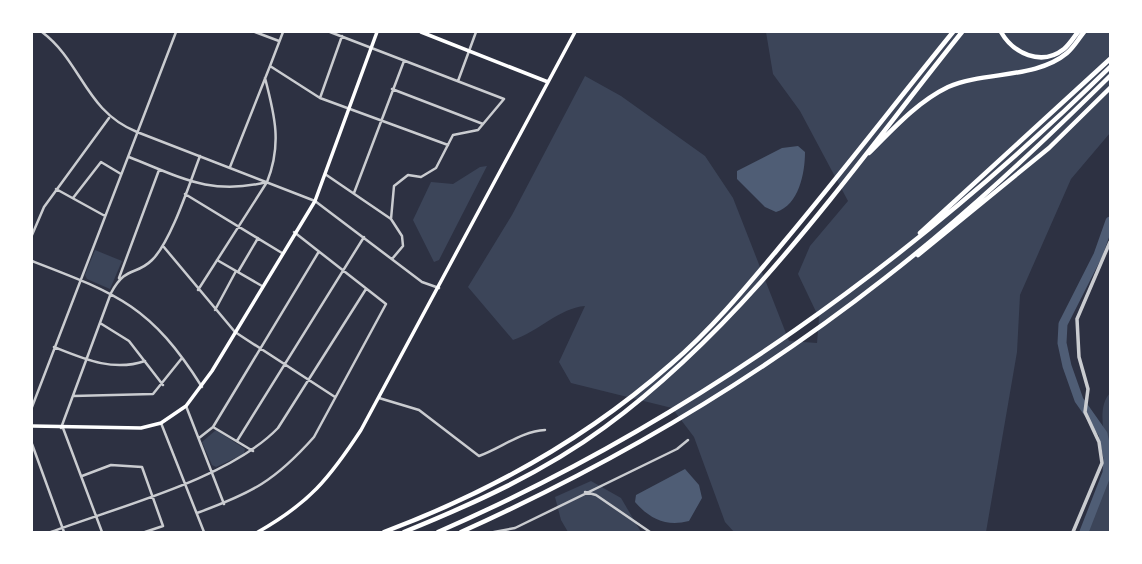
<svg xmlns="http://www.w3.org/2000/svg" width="1142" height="564" font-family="Literata,serif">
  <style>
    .green { fill: #3c4559 }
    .water { fill: #4f5d75 }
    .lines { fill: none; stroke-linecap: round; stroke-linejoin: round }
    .river { stroke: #4f5d75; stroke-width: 9 }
    .minor { stroke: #caccd0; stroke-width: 2.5 }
    .tertiary { stroke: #caccd0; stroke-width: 3.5 }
    .secondary { stroke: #fff; stroke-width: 3.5 }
    .motorway { stroke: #fff; stroke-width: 4.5 }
  </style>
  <rect width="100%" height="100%" fill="#2d3142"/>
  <!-- green -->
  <path class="green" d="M766,32H1110V133L1071,179L1020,295L1017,352L986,532H734L725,522L694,437L672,408L571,383L559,362L585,306C559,308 538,332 513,340L468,287L512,215L585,76L621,96L705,156L733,198L789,341L817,343L819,318L798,274L810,246L848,201L800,111L773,74Z
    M487,166L439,260L434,262L413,220L431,182L453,184L480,167Z
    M95,250L122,261L110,289L87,279L85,275Z
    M1110,393V468C1108,447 1094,410 1110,393Z
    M216,430L245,449L244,454L216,467L212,465L202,442Z
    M1110,473V532H1086Z
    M591,481L621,498L641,532H568L561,520L555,497Z"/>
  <!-- water -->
  <path class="water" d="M798,146L805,152C805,173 799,205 776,212L765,207L737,179V171L782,148Z
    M685,469L699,485L702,498L689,521C666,527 650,519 635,502L636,495Z"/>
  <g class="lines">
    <!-- river -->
    <path class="river" d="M1084,532L1107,473L1108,458L1103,434L1079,400L1067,366L1062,343L1063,324L1098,255L1110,221"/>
    <!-- minor -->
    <path class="minor" d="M42,32C82,62 85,111 137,132L315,201L422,282L439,288
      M255,32L279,41
      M283,32L270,66L320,98L448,145
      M330,32L504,99L478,130L453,135L436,168L421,177L408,175L394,186L391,219L402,236L403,246L392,259
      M458,81L476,32
      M392,89L483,124
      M320,98L342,36
      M129,157C180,177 210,196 267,182
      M230,167L270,66
      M325,174L391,219
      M56,189L105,216
      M354,193L404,61
      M185,194L282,253
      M73,198L101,162L121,174
      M32,235L44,207L109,118
      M163,246L235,332L335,397
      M217,260L262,286
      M32,261C118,294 151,306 202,387
      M238,272L258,238
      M119,278L159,170
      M198,290L267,182C282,145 275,116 265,78
      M215,310L236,271
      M100,323L129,341L163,385
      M54,347C84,359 113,372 145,361
      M73,396L153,394L182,358
      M379,398L419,410L479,456C501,448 522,431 545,430
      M186,406L224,504
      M32,407L176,32
      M161,423L204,532
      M213,427L253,451
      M61,428L111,293C126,265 136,276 152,260C171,242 190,182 200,156
      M63,428L102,532
      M199,438L213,427L318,253
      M237,441L364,237
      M32,444L64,532
      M82,476L111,465L142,467L163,526L145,532
      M585,492L596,495L650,532
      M197,513C252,493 275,481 314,437L386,304L294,232
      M51,532C117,507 229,479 278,428L366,289
      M494,532L515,528L677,449L688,440"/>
    <!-- tertiary -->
    <path class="tertiary" d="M1073,532L1102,463L1099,442L1085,412L1088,389L1079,357L1077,319L1110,242"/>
    <!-- secondary -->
    <path class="secondary" d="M421,32L548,82
      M32,426L141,428L161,423L186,406L212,371L315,201L377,32
      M258,532C309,503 329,479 361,430L575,32"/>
    <!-- motorway -->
    <path class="motorway" d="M1001,32C1013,53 1041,67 1064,49C1069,45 1074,37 1078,32
      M869,153C893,129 917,102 948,87C985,71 1036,79 1067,53C1074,47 1079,38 1084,32
      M920,233L1110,59
      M918,255L1049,148L1110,88
      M384,532C488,493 587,438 671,364C713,328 748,285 783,243C841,174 896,102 953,32
      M404,532C473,504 544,472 605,427C749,321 851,170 962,32
      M438,532C689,422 916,258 1110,67
      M461,532C610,465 756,379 885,278C965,216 1038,147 1110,76"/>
  </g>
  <!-- border -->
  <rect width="1142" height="564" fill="none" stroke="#ffffff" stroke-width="66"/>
</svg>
